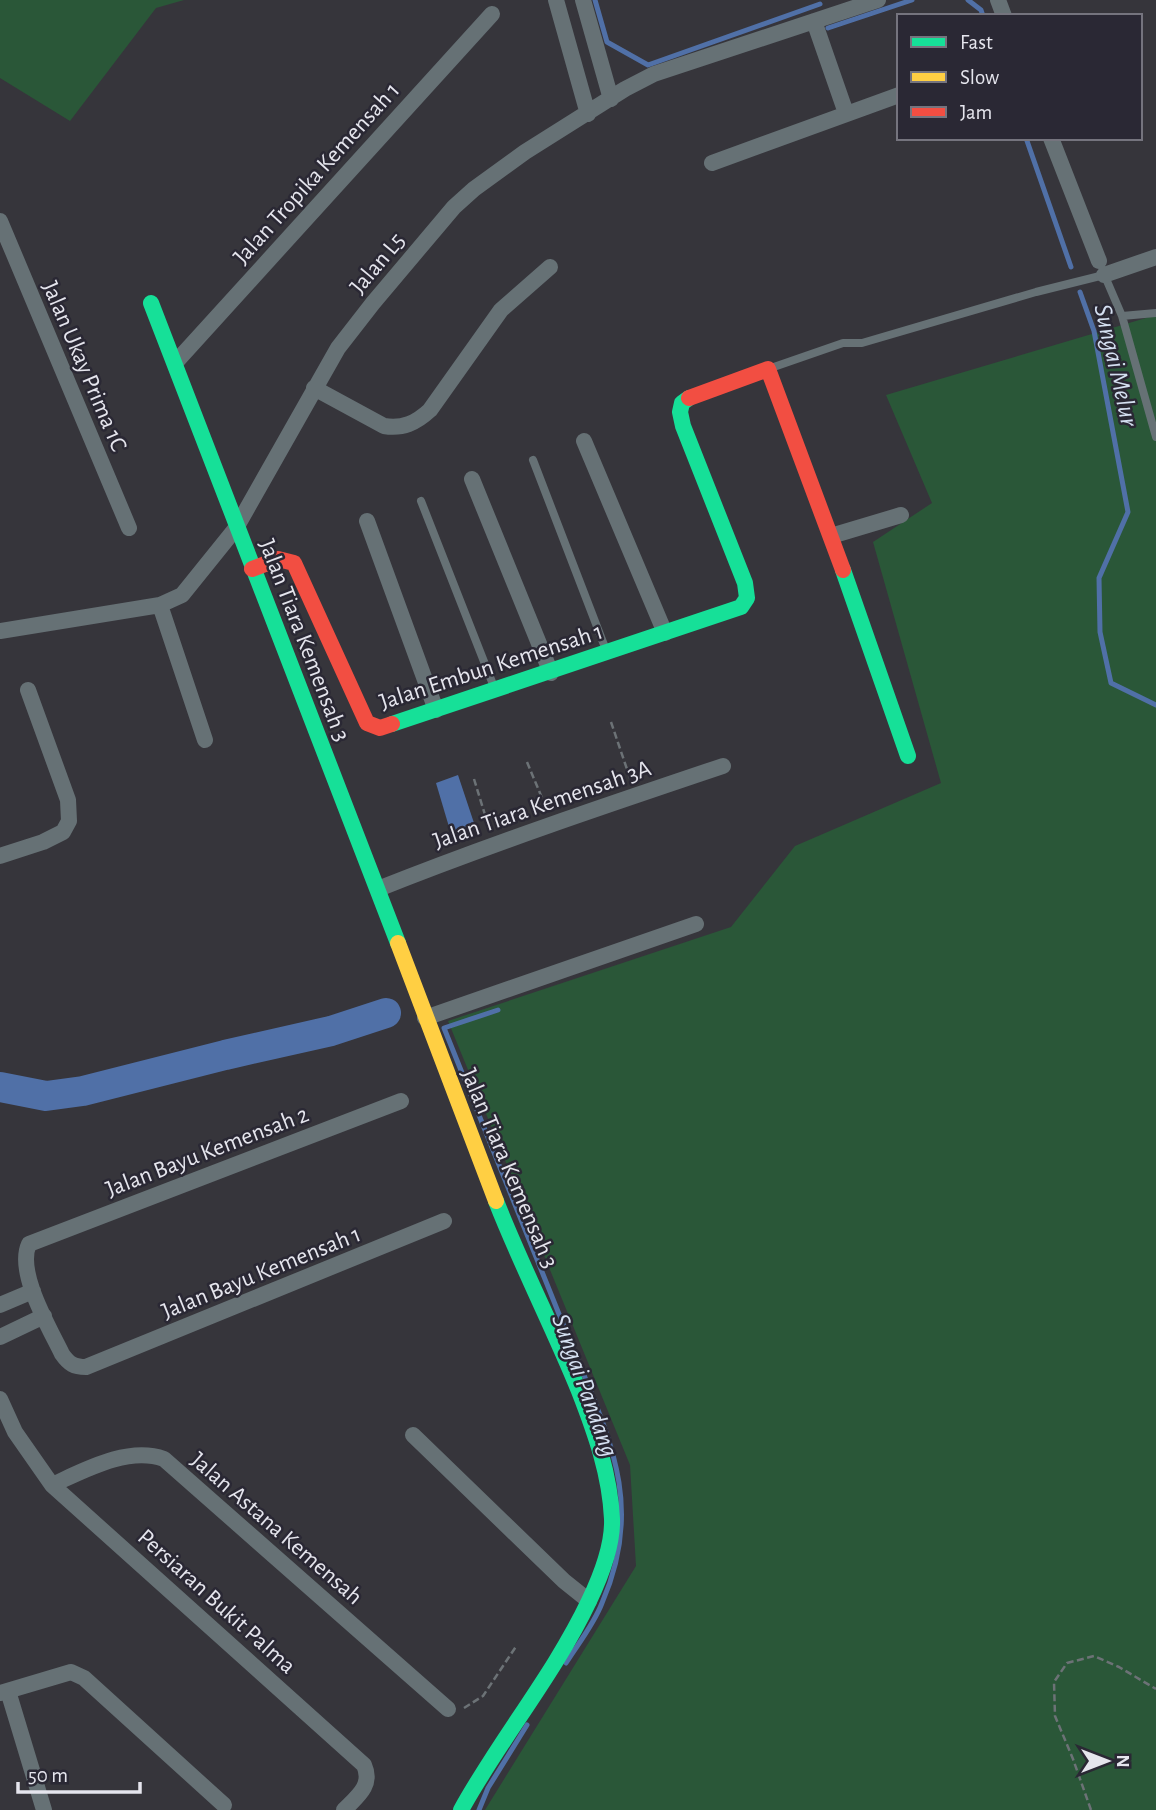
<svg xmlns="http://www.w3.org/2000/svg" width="1156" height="1810" font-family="'Alegreya Sans',sans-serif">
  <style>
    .green { fill: #2a5738 }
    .water { fill: #5070a7 }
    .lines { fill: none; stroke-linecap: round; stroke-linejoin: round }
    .stream { stroke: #5070a7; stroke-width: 5 }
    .river { stroke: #5070a7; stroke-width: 30 }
    .path { stroke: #6c7276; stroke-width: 2.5; stroke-dasharray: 7 3.5; stroke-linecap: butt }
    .lane { stroke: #667175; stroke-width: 8 }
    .street { stroke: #667175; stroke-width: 16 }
    .fast { stroke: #16e098; stroke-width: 16 }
    .slow { stroke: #ffcf43; stroke-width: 16 }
    .jam { stroke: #f24e42; stroke-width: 16 }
    .labels { text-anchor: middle; stroke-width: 5; stroke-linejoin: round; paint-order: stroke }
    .street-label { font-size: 24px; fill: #e5e5ed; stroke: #2a2834 }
    .water-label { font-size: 26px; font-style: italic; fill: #d5e0f1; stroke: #2a2834 }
  </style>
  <rect width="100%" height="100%" fill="#36353b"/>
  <!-- green -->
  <path class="green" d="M0,0H184L156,8L70,121L0,78Z
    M1156,315V1810H485L636,1566L630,1465L448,1021L731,927L795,846L941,783L873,542L932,503L886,395Z"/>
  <!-- water -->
  <path class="water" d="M458,775L476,829L452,837L436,783Z"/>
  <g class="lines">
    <!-- stream -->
    <path class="stream" d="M595,0L607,42L648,65L820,4
      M968,0L981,10L983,16
      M828,28L912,0
      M1026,138L1071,267
      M1080,292L1094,331L1128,512L1099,578L1100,632L1111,683L1156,705
      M498,1010L444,1028L565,1329
      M566,1663C578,1644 594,1624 602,1603C644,1507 611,1441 574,1351
      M479,1810L488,1788L527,1725"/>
    <!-- river -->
    <path class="river" d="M0,1087L46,1096L83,1091L225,1055L331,1031L386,1013"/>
    <!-- path -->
    <path class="path" d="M611,722L631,781
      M527,762L547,810
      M474,779L490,831
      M464,1708L483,1696L517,1645
      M1091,1810L1073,1759L1055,1716L1054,1682L1067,1663L1094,1656L1119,1667L1156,1689"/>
    <!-- lane -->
    <path class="lane" d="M1104,274L1122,316L1156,437
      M1122,316L1156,313
      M768,369L843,343H862L1036,292L1104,275
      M533,460L606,650
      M421,501L494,687"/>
    <!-- street -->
    <path class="street" d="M556,0L588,114
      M583,0L611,99
      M998,0L1004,16
      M814,21L846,113
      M1051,138L1099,261
      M712,163L899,95
      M0,221L129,528
      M1104,275L1156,257
      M175,363L492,14
      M314,388L384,426C403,429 416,423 430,410L501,310L550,267
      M584,441L665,633
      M472,479L551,673
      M367,521L436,710
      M831,536L901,515
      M160,605L205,740
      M0,631L160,605L182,595L236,528L338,348L373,303L454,207L474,189L525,152L625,89L654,74L878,0
      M0,856L43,842L63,832L69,821L68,800L28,690
      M378,889C491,844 607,805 723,766
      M425,1018L696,924
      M401,1101L29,1244C16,1272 49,1327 62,1354C69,1364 74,1367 86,1367L444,1221
      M0,1305L33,1291
      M0,1337L44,1316
      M0,1399L15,1432L52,1485L364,1765C373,1785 358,1796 344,1810
      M413,1435L564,1581L589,1601
      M52,1485C85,1470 128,1446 164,1459L448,1709
      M8,1691L44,1810
      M0,1693L71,1672L84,1678L224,1805"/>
    <!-- fast -->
    <path class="fast" d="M151,303L398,943
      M843,570L908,756
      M392,724L741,607L747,598L745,583L683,426L680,412L682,403L689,398
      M461,1810C500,1739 554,1675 589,1601C600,1578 613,1545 612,1519C610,1474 595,1432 579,1391C553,1327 521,1265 496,1201"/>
    <!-- slow -->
    <path class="slow" d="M398,943L496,1201"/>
    <!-- jam -->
    <path class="jam" d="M689,398L768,369L843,570
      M252,569L278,559L294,563L367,723L380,728L392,724"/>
  </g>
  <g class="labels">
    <!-- street labels -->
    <g class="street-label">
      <text transform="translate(316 173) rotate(-48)" y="8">Jalan Tropika Kemensah 1</text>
      <text transform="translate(377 263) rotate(-50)" y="8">Jalan L5</text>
      <text transform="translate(85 366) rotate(67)" y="8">Jalan Ukay Prima 1C</text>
      <text transform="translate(305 640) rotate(69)" y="8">Jalan Tiara Kemensah 3</text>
      <text transform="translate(491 666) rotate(-18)" y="8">Jalan Embun Kemensah 1</text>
      <text transform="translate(542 804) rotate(-19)" y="8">Jalan Tiara Kemensah 3A</text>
      <text transform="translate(207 1151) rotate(-21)" y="8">Jalan Bayu Kemensah 2</text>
      <text transform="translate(510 1168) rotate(67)" y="8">Jalan Tiara Kemensah 3</text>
      <text transform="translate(261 1272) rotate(-22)" y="8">Jalan Bayu Kemensah 1</text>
      <text transform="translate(277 1528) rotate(41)" y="8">Jalan Astana Kemensah</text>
      <text transform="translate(217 1601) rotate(42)" y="8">Persiaran Bukit Palma</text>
    </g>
    <!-- water labels -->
    <g class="water-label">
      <text transform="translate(1117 365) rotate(77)" y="9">Sungai Melur</text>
      <text transform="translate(586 1385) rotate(70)" y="9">Sungai Pandang</text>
    </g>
  </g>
  <!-- legend -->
  <rect x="897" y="14" width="245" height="126" fill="#2a2834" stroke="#75747e" stroke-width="2"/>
  <rect x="911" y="37" width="35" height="10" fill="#16e098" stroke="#75747e" stroke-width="2"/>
  <text x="960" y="49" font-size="21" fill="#e5e5ed">Fast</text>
  <rect x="911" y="72" width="35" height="10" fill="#ffcf43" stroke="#75747e" stroke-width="2"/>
  <text x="960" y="84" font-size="21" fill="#e5e5ed">Slow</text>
  <rect x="911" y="107" width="35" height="10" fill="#f24e42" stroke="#75747e" stroke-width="2"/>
  <text x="960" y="119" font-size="21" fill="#e5e5ed">Jam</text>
  <!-- north arrow -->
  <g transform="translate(1107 1761) rotate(90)" stroke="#2a2834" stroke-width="5" paint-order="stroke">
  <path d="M0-5L12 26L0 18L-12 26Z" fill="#e5e5ed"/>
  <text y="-10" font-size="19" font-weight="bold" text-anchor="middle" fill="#e5e5ed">N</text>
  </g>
  <!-- scale -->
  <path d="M18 1782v10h122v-10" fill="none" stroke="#e5e5ed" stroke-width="3.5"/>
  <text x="28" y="1782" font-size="21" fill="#e5e5ed" stroke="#2a2834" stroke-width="5" paint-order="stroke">50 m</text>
</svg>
